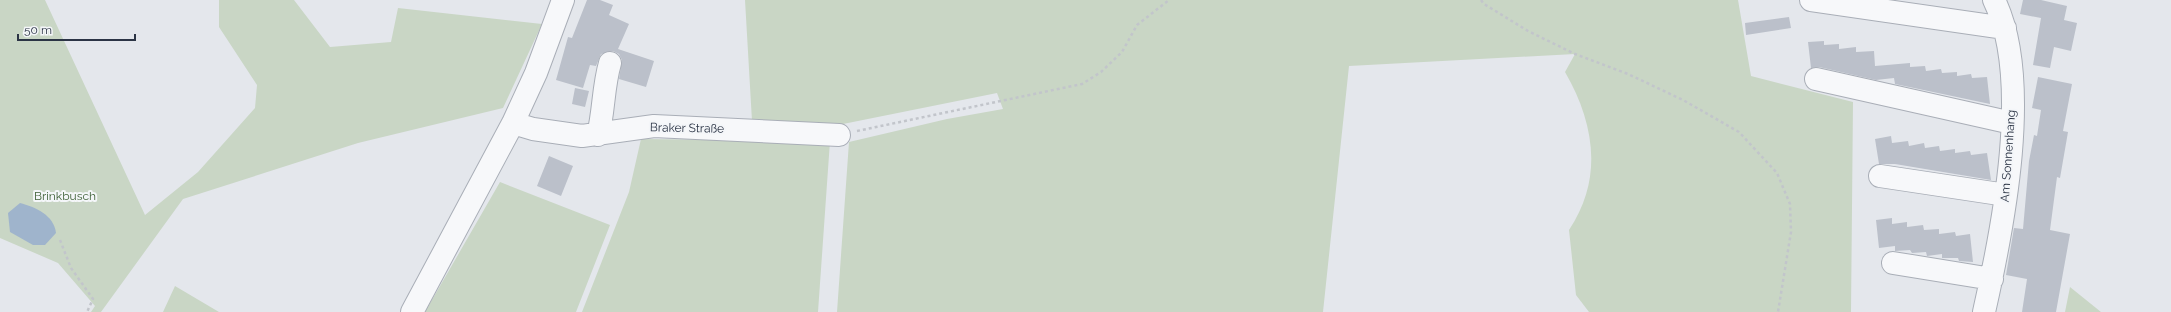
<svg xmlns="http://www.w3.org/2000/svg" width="2171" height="312" font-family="Raleway,sans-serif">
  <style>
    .green { fill: #c9d6c5 }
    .water { fill: #9fb4cc }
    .building { fill: #bbc0ca }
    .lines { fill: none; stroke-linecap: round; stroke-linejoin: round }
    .minor-casing { stroke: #a9aeb7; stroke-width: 24 }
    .path { stroke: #c2c5cb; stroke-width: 2.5; stroke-dasharray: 3 3; stroke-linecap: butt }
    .minor { stroke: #f7f8fa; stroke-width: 22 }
    .labels { text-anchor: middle; stroke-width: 4; stroke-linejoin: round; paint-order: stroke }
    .street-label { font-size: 12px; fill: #2b3445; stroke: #f4f6f9 }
    .park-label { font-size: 12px; fill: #3f6138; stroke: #f4f6f9 }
  </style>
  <rect width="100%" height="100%" fill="#e4e7ec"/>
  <!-- green -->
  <path class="green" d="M0,0H45L145,215L198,172L255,108L257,85L219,27V0H294L330,47L391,42L398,8L542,24L503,108L358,143L183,199L101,312H91L95,306L58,263L0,238Z
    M745,0H1738L1751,76L1853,102L1851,312H1589L1576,295L1569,230C1604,178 1594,122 1565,72L1575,54L1349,66L1323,312H837L849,142L947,119L1003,109L997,93L843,124L752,121Z
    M641,139L830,141L818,312H582L629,192Z
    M500,182L610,225L576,312H425Z
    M175,286L219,312H163Z
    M2070,287L2101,312H2065Z"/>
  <!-- water -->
  <path class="water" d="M20,203C35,207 54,215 56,233L45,245H33L10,232L8,213Z"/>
  <!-- building -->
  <path class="building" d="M587,0H600L613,5L609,15L629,24L618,49L654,61L646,87L619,79L622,60L619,54L613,51L601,54L596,66L590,65L583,88L556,80L568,37L572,38Z
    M2023,0H2041L2067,6L2064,20L2077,23L2071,51L2054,47L2050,68L2033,65L2041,18L2020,14Z
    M1789,17L1791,28L1746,35L1745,23Z
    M1824,41V45L1839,44V49L1856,47V52L1874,51L1875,66L1910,63V67L1925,66L1926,71L1941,69L1942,73L1957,72V76L1971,74L1972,78L1987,77L1990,104L1895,84L1894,78L1876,80L1819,67L1811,68L1808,42Z
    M2038,77L2072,84L2063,131L2068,132L2060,178L2057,177L2050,230L2070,234L2056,312H2022L2027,279L2006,275L2014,228L2023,229L2029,161L2034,135L2037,136L2041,110L2032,108Z
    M575,88L589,91L585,107L572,104Z
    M1891,136L1892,143L1908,141L1909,146L1924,143L1925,148L1939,146L1940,151L1955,149V153L1970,151L1971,155L1987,153L1991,180L1895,164H1879L1875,139Z
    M549,156L573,166L561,196L537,186Z
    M1892,218V224L1907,222V227L1923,225L1924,230L1939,229V234L1955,232L1956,236L1970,234L1973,262L1959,261L1958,258H1942V254L1927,256L1926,252L1912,253L1910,250L1895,251V246L1879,248L1876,220Z"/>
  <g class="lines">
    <!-- minor casing -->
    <g class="minor-casing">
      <path id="minor" d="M1811,0L2005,28
        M1816,79L2012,123
        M513,123L533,129L582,136L654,126L839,135
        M598,135C604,111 603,87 610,63
        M1880,176L2006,195
        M1893,263L1992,279
        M412,312L513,123L536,73L563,0
        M1984,312C2003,228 2033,79 1994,0"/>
    </g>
    <!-- path -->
    <path class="path" d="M1481,0L1484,4L1528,31L1575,54L1628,74L1683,100L1739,132L1777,173L1790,204L1791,232L1778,312
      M857,131L1082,84L1101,72L1122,52L1137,25L1169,0
      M60,240L71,268L93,299L87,312"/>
    <!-- minor -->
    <use href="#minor" class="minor"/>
  </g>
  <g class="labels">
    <!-- street labels -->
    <g class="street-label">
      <text transform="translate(687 128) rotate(1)" y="4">Braker Straße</text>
      <text transform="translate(2008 156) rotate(-86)" y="4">Am Sonnenhang</text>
    </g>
    <!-- park labels -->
    <g class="park-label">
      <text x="65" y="200">Brinkbusch</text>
    </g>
  </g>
  <!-- scale -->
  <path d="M18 34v6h117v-6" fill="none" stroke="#2b3445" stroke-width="2"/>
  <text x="24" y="34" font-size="12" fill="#2b3445" stroke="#f4f6f9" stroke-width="3" paint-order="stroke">50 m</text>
</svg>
